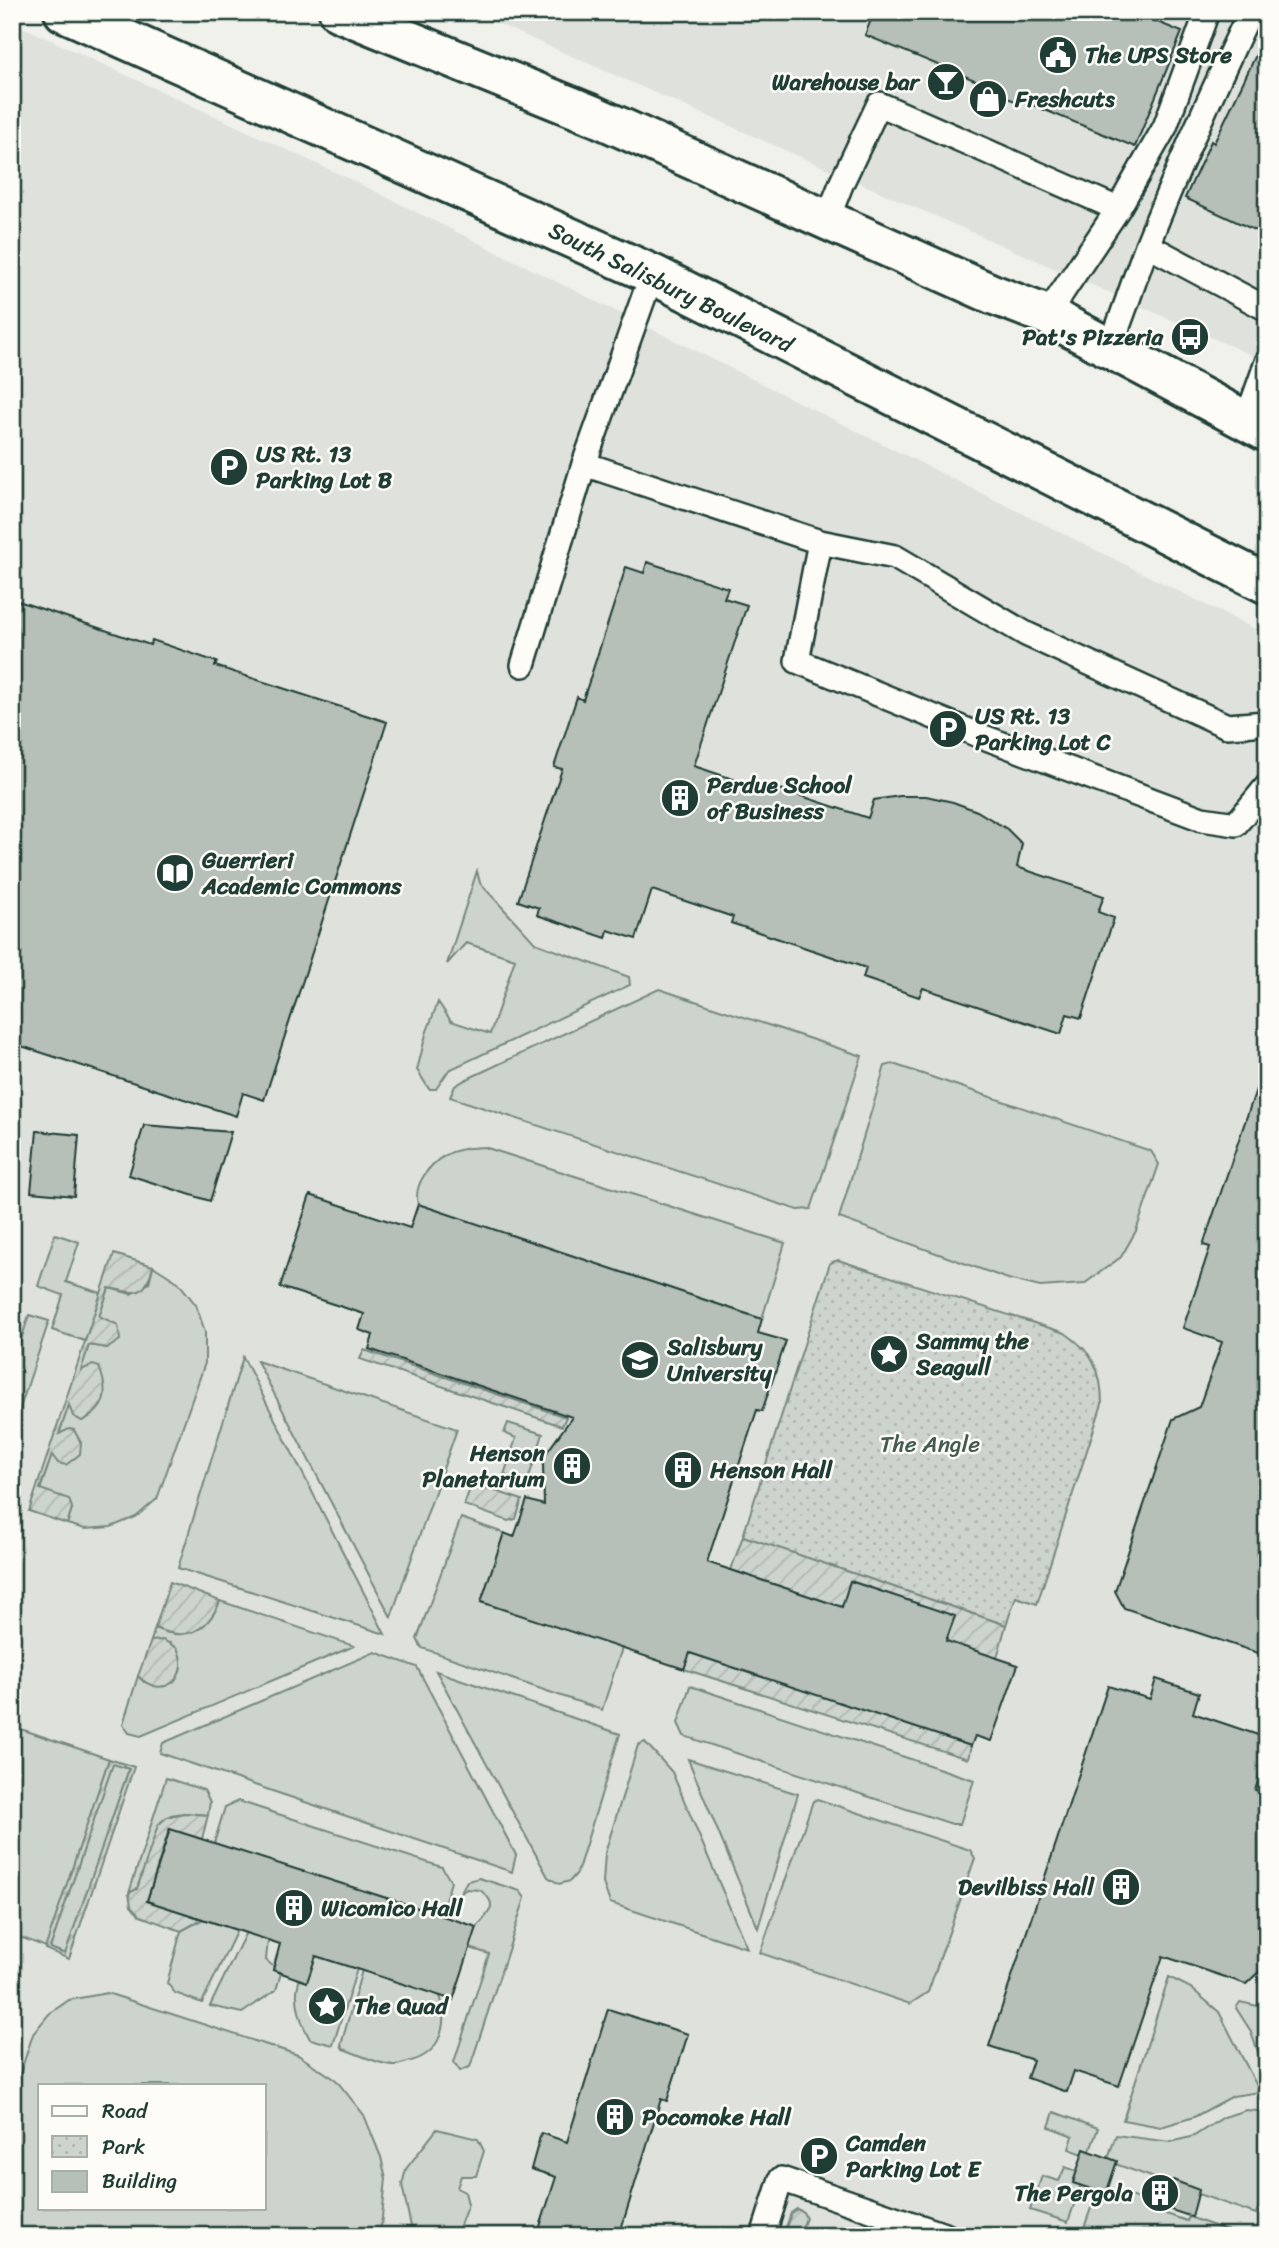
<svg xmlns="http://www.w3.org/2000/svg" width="1279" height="2248" font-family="Sriracha,sans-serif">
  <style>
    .built { fill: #dfe2dc; fill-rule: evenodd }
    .grass { fill: #cdd3cd; stroke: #768880; stroke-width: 2; fill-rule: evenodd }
    .park { fill: url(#park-dots); stroke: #768880; stroke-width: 2 }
    .garden { fill: url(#garden-furrows); stroke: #768880; stroke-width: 2; fill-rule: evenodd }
    .building { fill: #b6bfb8; stroke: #1f3d34; stroke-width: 2 }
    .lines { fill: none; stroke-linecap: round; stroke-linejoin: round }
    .service-casing { stroke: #1f3d34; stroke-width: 28 }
    .primary-casing { stroke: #1f3d34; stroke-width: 44 }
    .service { stroke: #fdfcf7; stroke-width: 23 }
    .primary { stroke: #fdfcf7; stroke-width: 38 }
    .labels { text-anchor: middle; stroke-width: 5; stroke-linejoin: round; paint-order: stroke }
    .poi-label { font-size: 23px; font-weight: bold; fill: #1f3d34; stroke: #fdfcf7; text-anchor: start }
    .street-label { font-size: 23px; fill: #1f3d34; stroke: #fdfcf7 }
    .park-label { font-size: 23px; fill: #425b53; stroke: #fdfcf7 }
  </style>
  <defs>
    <pattern id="park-dots" width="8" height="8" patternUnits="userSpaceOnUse" patternTransform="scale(1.75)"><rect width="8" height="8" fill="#cdd3cd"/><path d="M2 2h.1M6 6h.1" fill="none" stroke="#b0b6b1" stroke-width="1.8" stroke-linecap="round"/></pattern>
    <pattern id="garden-furrows" width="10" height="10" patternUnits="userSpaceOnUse" patternTransform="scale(1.75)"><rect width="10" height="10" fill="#cdd3cd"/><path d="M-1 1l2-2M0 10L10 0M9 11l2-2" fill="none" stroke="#b0b6b1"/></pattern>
  </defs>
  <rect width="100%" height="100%" fill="#f0f1eb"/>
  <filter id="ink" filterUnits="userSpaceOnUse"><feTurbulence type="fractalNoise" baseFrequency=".0143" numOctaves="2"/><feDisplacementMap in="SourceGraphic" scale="14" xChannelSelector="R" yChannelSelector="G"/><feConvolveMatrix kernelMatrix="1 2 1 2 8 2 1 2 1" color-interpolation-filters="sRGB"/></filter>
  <g filter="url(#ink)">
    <!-- built -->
    <path class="built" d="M468,12H1267V362L503,26Z
      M12,22L352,180L1267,635V2236H12ZM40,2085H264V2208H40Z"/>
    <!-- grass -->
    <path class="grass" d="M477,871L480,883L535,943L629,977L630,985L449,1070L436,1089H429L417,1070L426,1034L438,1002L451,1021L490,1034L515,959L466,943L447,964Z
      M659,989L862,1056L811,1209L798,1210L450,1097L455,1086L465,1080Z
      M893,1064L1151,1151L1159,1164L1136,1231L1121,1257L1084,1284L1040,1287L1008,1279L839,1218L885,1066Z
      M484,1147L785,1243L762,1319L418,1204C413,1185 429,1164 446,1155C458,1148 471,1148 484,1147Z
      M55,1234L79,1242L66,1282L101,1293L85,1341L52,1330L63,1295L38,1286Z
      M153,1266L178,1282L196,1305L205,1332V1363L157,1499L136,1517L111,1527L85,1529L67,1524L72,1508L40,1490L89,1345L108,1348L99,1317L109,1288L131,1294L149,1283Z
      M29,1315L49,1321L12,1432V1368Z
      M243,1357L385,1634L178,1568Z
      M257,1361L457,1429L391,1617Z
      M508,1423L543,1434L527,1483L504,1475L516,1438L504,1433Z
      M461,1518L504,1533L481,1602L622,1648L602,1710L422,1648L417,1639Z
      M220,1601L354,1646L141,1736L129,1733L123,1724L138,1676L144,1682L180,1656L170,1643L151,1641L155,1628C184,1641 208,1630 220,1601Z
      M375,1652L417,1667L516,1855L512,1872L160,1753L163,1743Z
      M436,1671L620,1734L577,1873L570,1881L559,1884L548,1877Z
      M690,1686L974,1780L960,1824H952L684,1736L678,1723Z
      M12,1726L109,1759L46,1947L12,1934Z
      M645,1742L672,1772L747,1948L610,1903L603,1883L605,1853L638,1745Z
      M688,1759L798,1794L758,1928Z
      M113,1763L129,1769L66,1954L50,1948Z
      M166,1778L204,1790L210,1802L208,1815L184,1813L171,1815L161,1822L137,1889L129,1893Z
      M817,1799L970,1850L975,1858L928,1992L910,2004L760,1953L813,1801Z
      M238,1801L442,1867L451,1882L440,1915L214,1843L225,1807Z
      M479,1878L520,1891L525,1898L470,2067L460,2071L454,2062L489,1954L470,1948C472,1941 474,1932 478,1926C489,1912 500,1905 480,1890L466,1889L459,1895L467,1881Z
      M203,1919L237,1930L202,2003L175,1993L167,1983L181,1931Z
      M246,1932L268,1940L266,1960L274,1967L273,1970L281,1973L276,1990L242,2013L210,2006Z
      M316,1956L357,1969L333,2045L310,2039C301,2024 292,1997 300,1979C303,1971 311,1963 316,1956Z
      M362,1970L440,1995C448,2023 442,2053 411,2061C406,2062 400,2065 395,2065C382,2066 356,2053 343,2049L341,2045Z
      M1169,1977L1191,1988L1219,2012L1260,2092L1233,2096L1194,2117L1161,2127L1123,2120Z
      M107,1993L298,2055L336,2080L364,2115L381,2157L386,2179L380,2236H12V2099L33,2034L49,2014L69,2000ZM40,2085H264V2208H40Z
      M1240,2002L1267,2008V2068L1261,2060L1250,2030L1236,2008Z
      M1246,2110L1267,2112V2192H1264L1256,2214L1198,2194V2190L1173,2181L1171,2184L1115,2164L1116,2161L1108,2158L1116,2135L1171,2142L1194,2136L1224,2117Z
      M1054,2112L1098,2128L1090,2151L1083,2154L1069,2149L1073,2136L1049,2127Z
      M437,2129L478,2139L484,2151L476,2176H461L457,2188L465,2192L468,2204L456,2236H413L402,2185L406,2169Z
      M1065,2167L1077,2171L1073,2182L1081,2185L1068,2222L1030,2210L1042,2176L1059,2181Z
      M1107,2188L1167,2209L1166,2214L1187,2221L1189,2217L1243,2236H1107L1084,2228L1097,2191Z"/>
    <!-- park -->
    <path class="park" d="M838,1260L1065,1333C1092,1351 1102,1370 1102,1404L1037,1604L1016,1597L1006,1625L743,1536L830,1263Z"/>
    <!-- garden -->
    <path class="garden" d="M114,1254L153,1266C145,1298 137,1294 109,1288L99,1316L118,1325L120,1340L108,1348L89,1345L81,1370L93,1365L99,1367C109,1392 107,1409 82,1421L73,1416L69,1405L59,1434L69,1429L74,1430L81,1443L80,1454L66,1465L58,1463L52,1455L40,1489L69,1499L72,1508L67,1524L29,1511Z
      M364,1350L566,1417L562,1426L360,1359Z
      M472,1483L522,1500L516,1519L508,1521L464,1505Z
      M743,1536L1006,1625L997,1658L946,1641L954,1616L851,1581L842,1607L731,1570Z
      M170,1582L220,1601C207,1632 186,1642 155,1628Z
      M163,1640L177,1648C192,1678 162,1701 138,1676L151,1641Z
      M690,1653L971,1746L968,1759L684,1669Z
      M109,1759L134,1767L69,1959L45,1949ZM113,1764L129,1769L65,1954L50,1948Z
      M184,1813L208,1815L202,1839L169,1829L147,1900L203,1919L181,1931L140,1916L131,1906L129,1893L137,1889L158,1825L167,1817Z
      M797,2209L803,2212L806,2218L799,2236H783L791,2213Z"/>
    <!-- building -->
    <path class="building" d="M874,12H1133L1182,32L1135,147L1018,99L1017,102L981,87L982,83L865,35Z
      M1267,32V236L1185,198L1211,141L1214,143Z
      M647,562L728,588L724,598L747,605L694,766L775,793L777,788L868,818L874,800L900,796H926L953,802L977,811L1007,829L1022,844L1017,867L1104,896L1098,912L1114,918L1081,1018L1067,1014L1061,1034L923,988L919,997L863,978L866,968L731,923L733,917L652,890L636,939L608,930L606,938L537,915L539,908L518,901L562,769L554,767L577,697L583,700L626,567L644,573Z
      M12,599L150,645L152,640L217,662L215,666L387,722L264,1100L243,1093L236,1116L12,1043Z
      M1262,1072L1267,1073V1656L1124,1608L1115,1591L1173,1419L1199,1407L1222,1342L1183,1328L1210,1247L1203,1245Z
      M144,1125L231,1132L210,1201L129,1175Z
      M37,1131L79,1135L74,1196L31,1192Z
      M310,1195L410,1228L418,1204L762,1319L758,1333L786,1341L762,1411L757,1410L707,1562L842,1607L850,1581L955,1616L946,1641L1018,1665L991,1741L975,1736L971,1746L690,1653L684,1669L481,1602L504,1533L514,1537L527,1500L544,1505L543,1464L545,1455L572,1417L369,1349L373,1335L359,1330L364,1314L280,1287Z
      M1156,1679L1199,1693L1193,1713L1267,1738V1757L1255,1790L1267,1794V1964L1246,1984L1163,1956L1119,2086L1074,2071L1067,2092L1027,2078L1033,2060L989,2046L1108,1686L1150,1699Z
      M170,1829L477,1927L453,2000L316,1956L307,1982L273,1970L280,1944L147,1901Z
      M608,2009L688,2034L667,2101L661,2099L619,2236H537L556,2177L531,2169L541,2133L567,2142Z
      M1084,2149L1117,2161L1106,2194L1073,2183Z
      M1173,2180L1199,2190L1192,2217L1162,2207Z"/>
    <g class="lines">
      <!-- service casing -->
      <g class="service-casing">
        <path id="service" d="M1118,209L1165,127L1207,12
          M827,220L842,182L879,104L1118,209L1047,315
          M1147,245L1267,309
          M1109,349C1124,314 1134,279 1148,243C1179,165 1214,88 1250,12
          M1246,421L1267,362
          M584,464L820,542L797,661L981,736L1202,819L1236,824L1267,786
          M820,542L895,557L1026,634L1227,726L1267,723
          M523,665L584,464L652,274
          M763,2236L781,2179L947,2236"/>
      </g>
      <!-- primary casing -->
      <g class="primary-casing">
        <path id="primary" d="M64,12L652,274L1267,584
          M339,12L595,116L992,294L1047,315L1267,432"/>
      </g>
      <!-- service -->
      <use href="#service" class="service"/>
      <!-- primary -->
      <use href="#primary" class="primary"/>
    </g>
  </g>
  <!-- icons -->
  <defs>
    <g id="civic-disc" transform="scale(2.0125)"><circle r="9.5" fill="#1f3d34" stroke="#fdfcf7"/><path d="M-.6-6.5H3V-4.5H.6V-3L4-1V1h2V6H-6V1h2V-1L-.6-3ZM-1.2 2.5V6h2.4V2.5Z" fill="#fff"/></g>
    <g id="bar-disc" transform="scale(2.0125)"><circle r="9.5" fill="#1f3d34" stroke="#fdfcf7"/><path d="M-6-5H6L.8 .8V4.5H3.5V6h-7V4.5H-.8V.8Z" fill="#fff"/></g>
    <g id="shop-disc" transform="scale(2.0125)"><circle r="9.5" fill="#1f3d34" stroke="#fdfcf7"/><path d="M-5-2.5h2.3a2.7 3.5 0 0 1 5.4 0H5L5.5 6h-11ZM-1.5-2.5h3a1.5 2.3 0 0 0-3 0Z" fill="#fff"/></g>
    <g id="bus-disc" transform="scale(2.0125)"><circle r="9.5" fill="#1f3d34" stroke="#fdfcf7"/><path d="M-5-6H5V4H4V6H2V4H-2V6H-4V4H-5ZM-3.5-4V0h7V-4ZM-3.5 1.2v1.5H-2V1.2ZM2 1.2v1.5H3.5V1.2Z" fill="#fff"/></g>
    <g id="parking-disc" transform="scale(2.0125)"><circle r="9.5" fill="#1f3d34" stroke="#fdfcf7"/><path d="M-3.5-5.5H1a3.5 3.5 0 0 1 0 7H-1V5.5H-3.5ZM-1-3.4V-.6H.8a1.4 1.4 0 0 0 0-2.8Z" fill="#fff"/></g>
    <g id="building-disc" transform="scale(2.0125)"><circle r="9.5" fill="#1f3d34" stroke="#fdfcf7"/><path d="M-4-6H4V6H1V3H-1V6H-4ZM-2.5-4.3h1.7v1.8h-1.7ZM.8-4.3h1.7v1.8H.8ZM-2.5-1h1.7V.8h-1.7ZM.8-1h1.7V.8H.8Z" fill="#fff"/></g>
    <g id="library-disc" transform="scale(2.0125)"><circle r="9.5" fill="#1f3d34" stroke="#fdfcf7"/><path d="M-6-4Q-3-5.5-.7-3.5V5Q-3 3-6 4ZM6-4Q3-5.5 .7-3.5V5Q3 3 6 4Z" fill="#fff"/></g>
    <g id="sight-disc" transform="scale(2.0125)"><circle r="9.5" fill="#1f3d34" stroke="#fdfcf7"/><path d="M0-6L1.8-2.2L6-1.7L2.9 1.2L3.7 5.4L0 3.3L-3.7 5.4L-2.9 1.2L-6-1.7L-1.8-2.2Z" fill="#fff"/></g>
    <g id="university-disc" transform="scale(2.0125)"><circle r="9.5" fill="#1f3d34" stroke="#fdfcf7"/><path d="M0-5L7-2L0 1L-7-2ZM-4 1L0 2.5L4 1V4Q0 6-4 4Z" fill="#fff"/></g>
  </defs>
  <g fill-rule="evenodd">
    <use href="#civic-disc" x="1058" y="55"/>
    <use href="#bar-disc" x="946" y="82"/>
    <use href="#shop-disc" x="988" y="99"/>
    <use href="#bus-disc" x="1190" y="337"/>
    <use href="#parking-disc" x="229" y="467"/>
    <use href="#parking-disc" x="948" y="729"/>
    <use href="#building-disc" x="680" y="798"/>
    <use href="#library-disc" x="175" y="873"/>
    <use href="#sight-disc" x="889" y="1354"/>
    <use href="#university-disc" x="640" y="1360"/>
    <use href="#building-disc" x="572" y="1466"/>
    <use href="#building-disc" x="683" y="1470"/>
    <use href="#building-disc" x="1121" y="1887"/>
    <use href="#building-disc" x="294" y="1908"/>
    <use href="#sight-disc" x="327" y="2006"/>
    <use href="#building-disc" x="615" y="2117"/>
    <use href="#parking-disc" x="819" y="2156"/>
    <use href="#building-disc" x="1160" y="2193"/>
  </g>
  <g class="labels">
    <!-- poi labels -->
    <g class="poi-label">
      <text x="1085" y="63">The UPS Store</text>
      <text x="919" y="90" text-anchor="end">Warehouse bar</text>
      <text x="1015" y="107">Freshcuts</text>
      <text x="1163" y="345" text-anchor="end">Pat's Pizzeria</text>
      <text x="256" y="462">US Rt. 13<tspan x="256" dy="26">Parking Lot B</tspan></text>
      <text x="975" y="724">US Rt. 13<tspan x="975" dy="26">Parking Lot C</tspan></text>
      <text x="707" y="793">Perdue School<tspan x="707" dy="26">of Business</tspan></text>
      <text x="202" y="868">Guerrieri<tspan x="202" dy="26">Academic Commons</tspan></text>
      <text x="916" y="1349">Sammy the<tspan x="916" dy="26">Seagull</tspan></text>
      <text x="667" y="1355">Salisbury<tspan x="667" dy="26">University</tspan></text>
      <text x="545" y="1461" text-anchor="end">Henson<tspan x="545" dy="26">Planetarium</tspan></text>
      <text x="710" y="1478">Henson Hall</text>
      <text x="1094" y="1895" text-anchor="end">Devilbiss Hall</text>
      <text x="321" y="1916">Wicomico Hall</text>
      <text x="354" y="2014">The Quad</text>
      <text x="642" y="2125">Pocomoke Hall</text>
      <text x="846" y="2151">Camden<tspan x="846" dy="26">Parking Lot E</tspan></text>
      <text x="1133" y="2201" text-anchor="end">The Pergola</text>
    </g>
    <!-- street labels -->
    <g class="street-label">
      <text transform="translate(671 287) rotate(26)" y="8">South Salisbury Boulevard</text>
    </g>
    <!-- park labels -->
    <g class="park-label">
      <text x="930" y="1452">The Angle</text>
    </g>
  </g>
  <!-- margin -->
  <rect width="1279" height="2248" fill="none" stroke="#fdfcf7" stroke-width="42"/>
  <rect x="21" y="21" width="1237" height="2206" fill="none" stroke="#1f3d34" stroke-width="2.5" filter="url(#ink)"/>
  <!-- legend -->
  <rect x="38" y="2084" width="228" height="126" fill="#fdfcf7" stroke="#a4b0a9" stroke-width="2"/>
  <rect x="52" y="2106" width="35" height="10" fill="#fdfcf7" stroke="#a4b0a9" stroke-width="2"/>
  <text x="102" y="2118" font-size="21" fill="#1f3d34">Road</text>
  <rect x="52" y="2136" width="35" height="21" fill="url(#park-dots)" stroke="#a4b0a9" stroke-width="2"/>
  <text x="102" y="2154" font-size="21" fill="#1f3d34">Park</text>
  <rect x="52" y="2171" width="35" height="21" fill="#b6bfb8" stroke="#a4b0a9" stroke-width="2"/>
  <text x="102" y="2188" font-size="21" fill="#1f3d34">Building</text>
</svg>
